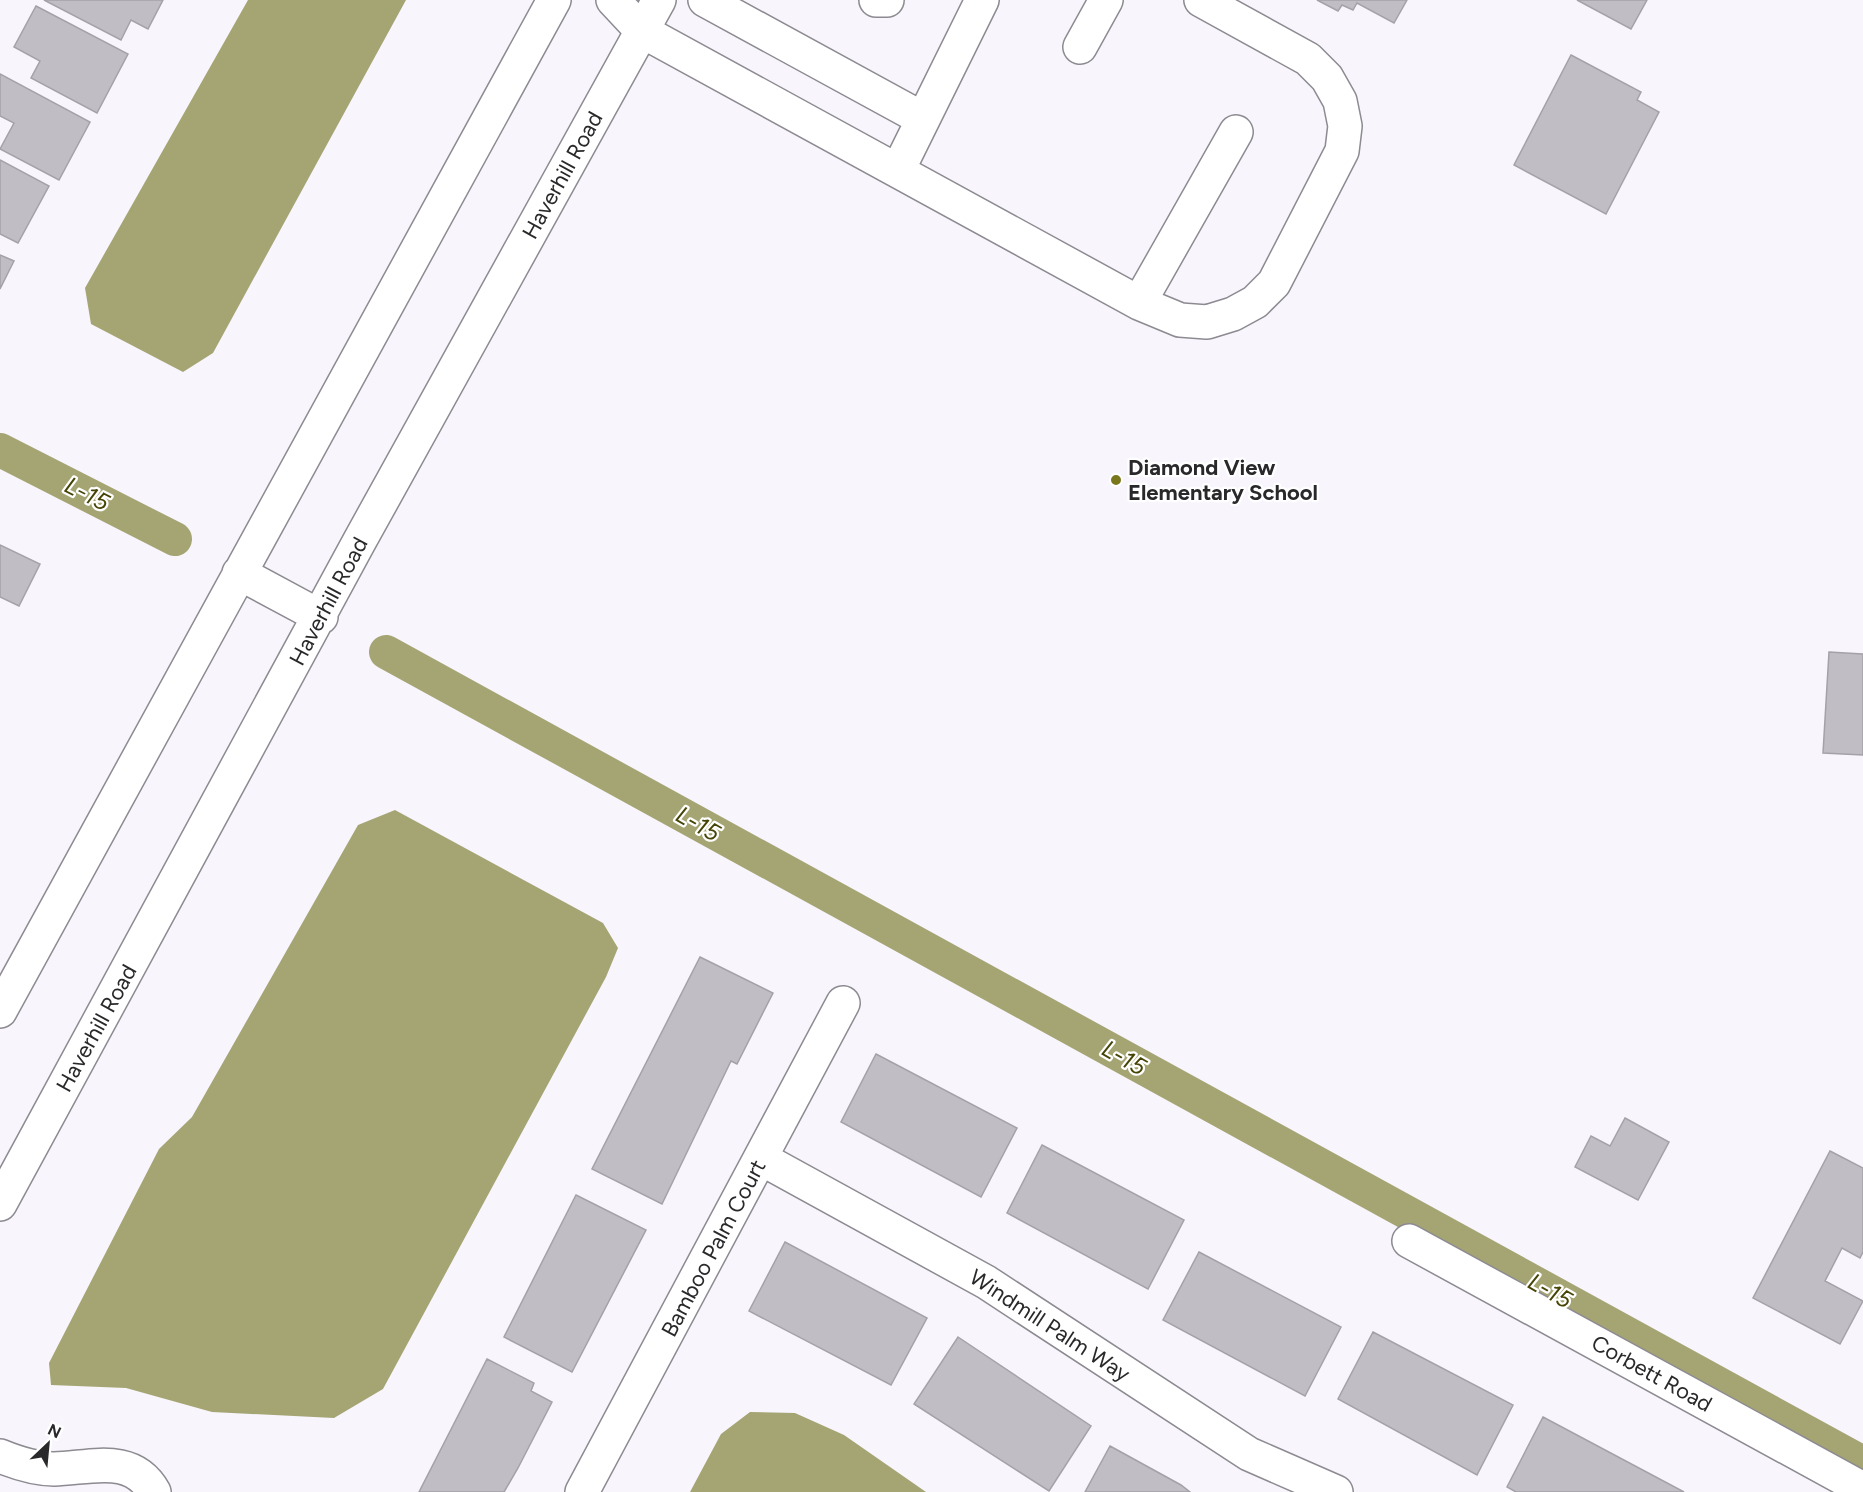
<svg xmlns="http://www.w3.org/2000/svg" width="1863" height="1492" font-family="Figtree,sans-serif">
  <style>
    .water { fill: #a5a574 }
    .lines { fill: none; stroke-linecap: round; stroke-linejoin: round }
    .canal { stroke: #a5a574; stroke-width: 34 }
    .building { fill: #c0bdc4; stroke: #a4a2a8; stroke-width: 1.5 }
    .minor-casing { stroke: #8d8a91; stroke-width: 36 }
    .minor { stroke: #fff; stroke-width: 33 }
    .poi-dot { fill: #79761c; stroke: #fff; stroke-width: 2 }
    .labels { text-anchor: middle; stroke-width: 4.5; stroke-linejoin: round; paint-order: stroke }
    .street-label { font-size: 22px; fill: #29282b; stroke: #fff }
    .poi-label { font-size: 22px; font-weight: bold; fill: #29282b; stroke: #fff; text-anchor: start }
    .water-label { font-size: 24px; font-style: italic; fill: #464405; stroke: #fff }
  </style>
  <rect width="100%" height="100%" fill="#f8f5fd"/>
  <!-- water -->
  <path class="water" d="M248,0H406L213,353L183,372L91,324L85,288Z
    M395,810L603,923L618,948L606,977L383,1389L334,1418L212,1412L126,1388L51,1385L49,1363L159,1149L192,1117L358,825Z
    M750,1412L795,1413L844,1435L926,1492H690L721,1434Z"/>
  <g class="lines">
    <!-- canal -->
    <path class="canal" d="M0,450L175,539
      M386,652L1863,1463"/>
  </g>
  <!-- building -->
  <path class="building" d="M44,0H163L148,29L131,20L121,40Z
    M1317,0H1407L1394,23L1357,3L1353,10L1342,5L1338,11Z
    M1577,0H1647L1631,29Z
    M36,6L128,54L97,113L31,78L40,61L14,47Z
    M1571,55L1641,92L1637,100L1659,112L1606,214L1514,165Z
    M0,74L90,122L59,180L0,149L14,123L0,116Z
    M0,160L49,186L18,243L0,234Z
    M0,255L14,261L0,289Z
    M0,545L40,564L19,606L0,597Z
    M1829,652L1863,654V755L1823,753Z
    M700,957L773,993L737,1064L731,1061L662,1204L592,1169Z
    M876,1054L1017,1128L981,1197L841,1122Z
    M1625,1118L1669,1142L1638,1200L1575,1167L1591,1136L1610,1146Z
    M1042,1145L1184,1220L1148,1289L1007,1213Z
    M1830,1151L1863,1168V1252L1860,1258L1842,1248L1825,1281L1863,1301L1840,1344L1753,1298Z
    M576,1195L646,1230L572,1372L504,1337Z
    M785,1242L927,1318L891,1385L749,1311Z
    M1199,1252L1341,1327L1305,1396L1163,1320Z
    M1373,1332L1513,1405L1477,1475L1338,1399Z
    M958,1337L1091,1426L1049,1491L914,1404Z
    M487,1359L534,1383L531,1391L552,1402L518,1468L504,1492H419Z
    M1543,1417L1684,1492H1516L1507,1487Z
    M1110,1446L1181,1485L1190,1492H1085Z"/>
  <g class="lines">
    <!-- minor casing -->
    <g class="minor-casing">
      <path id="minor" d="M613,0L642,31L1139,303L1180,320L1207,322L1233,314L1255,302L1274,283L1342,151L1345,126L1340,101L1327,78L1308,59L1201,0
        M705,0L923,119
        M876,0H887
        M1080,47L1106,0
        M898,170L982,0
        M1139,303L1236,132
        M239,573L321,617
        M0,1011L554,0
        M762,1159L986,1282L1249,1454L1336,1492
        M0,1204L359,542L659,0
        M1409,1241L1863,1489
        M0,1456C17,1463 35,1469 54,1469C91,1468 132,1453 154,1492
        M582,1492L843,1003"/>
    </g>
    <!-- minor -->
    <use href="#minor" class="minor"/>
  </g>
  <!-- markers -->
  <circle class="poi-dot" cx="1116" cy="480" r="6"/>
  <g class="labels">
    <!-- street labels -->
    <g class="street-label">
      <text transform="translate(562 175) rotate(-61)" y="8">Haverhill Road</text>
      <text transform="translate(328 601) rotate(-62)" y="8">Haverhill Road</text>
      <text transform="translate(96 1028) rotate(-61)" y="8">Haverhill Road</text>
      <text transform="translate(713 1248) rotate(-62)" y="8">Bamboo Palm Court</text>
      <text transform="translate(1050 1325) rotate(33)" y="8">Windmill Palm Way</text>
      <text transform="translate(1652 1373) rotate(29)" y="8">Corbett Road</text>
    </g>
    <!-- poi labels -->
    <g class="poi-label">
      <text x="1128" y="475">Diamond View<tspan x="1128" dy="25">Elementary School</tspan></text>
    </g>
    <!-- water labels -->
    <g class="water-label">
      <text transform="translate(87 494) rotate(27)" y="8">L-15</text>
      <text transform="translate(698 824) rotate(29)" y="8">L-15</text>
      <text transform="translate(1124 1058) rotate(29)" y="8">L-15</text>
      <text transform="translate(1550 1291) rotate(29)" y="8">L-15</text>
    </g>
  </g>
  <!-- north arrow -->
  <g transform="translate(48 1444) rotate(26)" stroke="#ffffff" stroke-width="4.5" paint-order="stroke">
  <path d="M0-4.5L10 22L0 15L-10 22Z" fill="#29282b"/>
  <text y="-9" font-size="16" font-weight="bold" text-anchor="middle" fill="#29282b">N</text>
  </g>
</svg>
